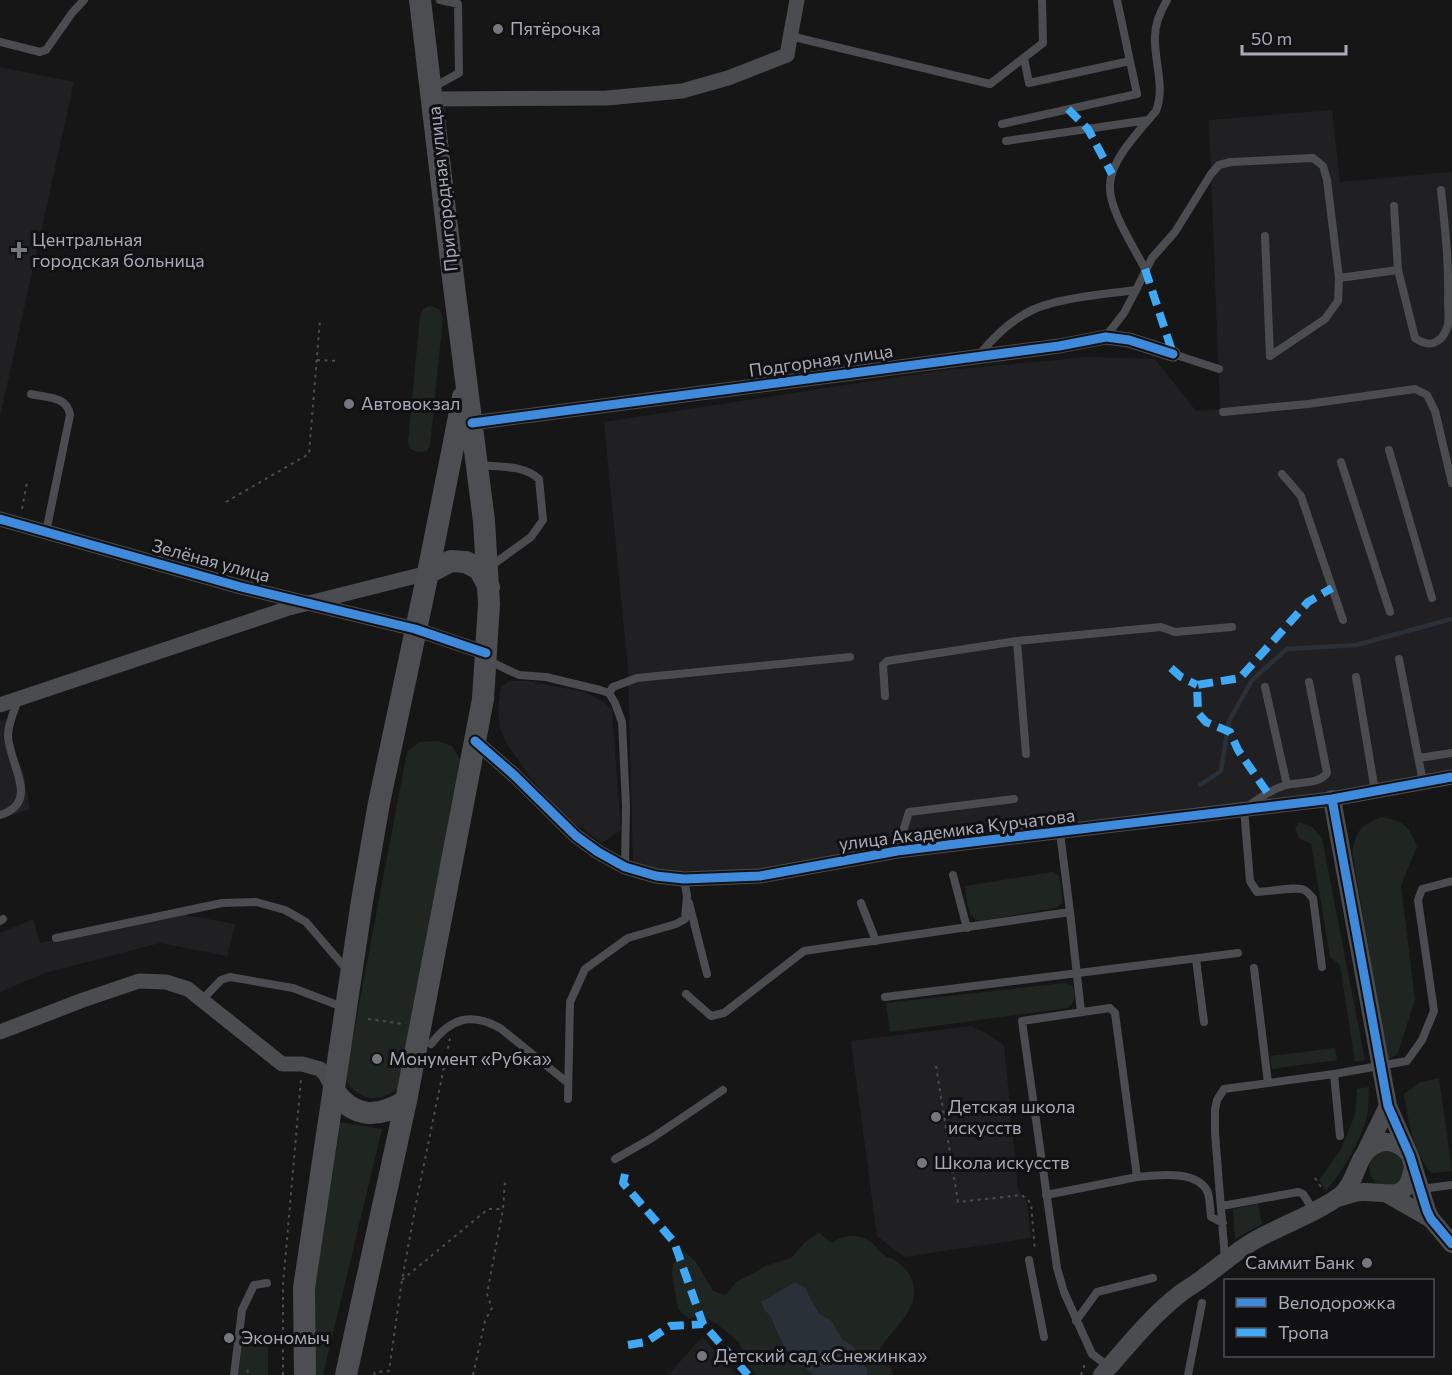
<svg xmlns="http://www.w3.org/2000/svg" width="1452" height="1375" font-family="Commissioner,sans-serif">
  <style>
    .built { fill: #202022 }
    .green { fill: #1f2520 }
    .water { fill: #2a3038 }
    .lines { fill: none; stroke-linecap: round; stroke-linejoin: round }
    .stream { stroke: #2a3038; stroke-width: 4.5 }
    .path { stroke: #4c4d51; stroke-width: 2; stroke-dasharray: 3 4.5; stroke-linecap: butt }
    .service { stroke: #4b4c4f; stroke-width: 8 }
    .minor { stroke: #4b4c4f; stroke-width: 15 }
    .tertiary { stroke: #4b4c4f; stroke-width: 18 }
    .primary { stroke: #4d4e51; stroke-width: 22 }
    .quiet { stroke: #3fa9f5; stroke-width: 8; stroke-dasharray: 15 8; stroke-linecap: butt }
    .cycleway-casing { stroke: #111012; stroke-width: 13 }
    .cycleway { stroke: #408adc; stroke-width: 9 }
    .poi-dot { fill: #75777f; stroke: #111012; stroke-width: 2 }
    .labels { text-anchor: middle; stroke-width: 6; stroke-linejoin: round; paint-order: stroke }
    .poi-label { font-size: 18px; fill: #a8abb7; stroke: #111012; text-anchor: start }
    .street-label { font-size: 18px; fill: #a8abb7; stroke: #111012 }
  </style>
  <rect width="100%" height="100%" fill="#161616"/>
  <!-- built -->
  <path class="built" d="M0,67L74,82L0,417Z
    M1332,110L1340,182L1452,172V777L792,866L686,876L633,865L628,670L604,422L938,371L1089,357L1155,359L1196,411L1220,409L1209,120Z
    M509,681H528L585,692L602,701L612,710L621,830L602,843L559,812L527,773L507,744L500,728L498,707L501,687Z
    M7,719L14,752L23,770L30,809L0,819V721Z
    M165,911L235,924L227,956L160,943L45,973L0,992V933L33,919L40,943Z
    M971,1026L984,1032L1004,1045L1018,1189L1027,1203L1031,1238L904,1257L877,1236L851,1041Z
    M702,1337L737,1375H668Z"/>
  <!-- green -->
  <path class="green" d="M430,306L439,309L443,318L430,445L427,451L417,452L410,449L408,443L420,315L423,309Z
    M437,741L452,746L461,761L397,1089C377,1104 357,1100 345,1078L407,752L419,742Z
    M1381,817C1403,821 1408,824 1417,846L1401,886L1415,1000L1397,1055L1387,1060L1352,851C1357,831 1360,825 1381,817Z
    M1299,822L1312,827L1322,838L1365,1060L1355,1062L1340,965L1330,957L1311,844L1299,838L1295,829Z
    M1053,872L1059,876L1063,903L1055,908L980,921C966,917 967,899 965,886Z
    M1064,983L1072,985C1076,994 1076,1001 1068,1008L890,1032L886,1003Z
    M1335,1048L1337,1060L1272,1069L1270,1056Z
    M1439,1078L1452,1171L1431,1173C1414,1152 1408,1121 1404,1094L1419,1083Z
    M1369,1087C1368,1096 1369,1107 1367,1116C1360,1143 1344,1169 1326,1191L1319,1180L1341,1149L1355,1115L1357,1089Z
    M332,1121L382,1129L323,1375H311L307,1294Z
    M1369 1168a18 18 0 1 1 36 0a18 18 0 1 1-36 0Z
    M1258,1204L1262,1224L1235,1239L1233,1209Z
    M819,1233L832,1243C843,1235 858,1232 871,1242C875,1245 879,1251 884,1255C887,1258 892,1258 896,1261C908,1269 916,1281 914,1296C910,1319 889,1332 879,1351L889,1361L893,1375H867L868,1371L853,1346L842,1339L832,1321L820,1314L811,1300L806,1288L795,1282L761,1303L764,1310L770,1316L784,1347L813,1375H756L747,1363L739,1342L717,1324L701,1316L689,1319L678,1309L672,1275L673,1264L684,1251L696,1262L713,1291L726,1295L736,1282L768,1265L791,1258L805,1242Z
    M262,1335H268V1375H238L242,1342Z"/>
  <!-- water -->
  <path class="water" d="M795,1282L806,1288L811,1300L820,1314L832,1321L842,1339L853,1346L868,1371L867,1375H813L784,1347L770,1316L764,1310L761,1302Z"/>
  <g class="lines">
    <!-- stream -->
    <path class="stream" d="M1200,785L1221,771L1229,721L1252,680L1287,649L1356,645L1452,619"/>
    <!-- path -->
    <path class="path" d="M317,360L338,361
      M226,502L309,454L320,320
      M22,509L27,482
      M368,1019L403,1024
      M936,1066L958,1202L1022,1195L1031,1203L1035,1251
      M1315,1178L1323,1190
      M402,1280L488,1209H503
      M247,1370L250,1375
      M283,1375V1285L301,1079
      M374,1375L375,1372L389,1371L402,1280L418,1193L450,1038
      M473,1375L485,1321L492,1308L487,1294L503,1209L505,1180
      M1081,1375L1086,1361"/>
    <!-- service -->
    <path class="service" d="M790,36L990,84L1043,43L1042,0
      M0,42L40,52L46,50L72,13L84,0
      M1024,58L1029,83L1130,61
      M432,88L459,73L458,4L440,0
      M1002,124L1137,94L1117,0
      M1006,141L1148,120
      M1394,206L1398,270
      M1265,236L1270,356
      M1145,269C1134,247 1108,209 1110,184C1111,159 1140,130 1156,111C1165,88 1155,64 1155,40C1154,26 1160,12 1167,0
      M1339,278L1398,270L1415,338C1429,348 1441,344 1447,328C1450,320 1448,308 1448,300C1449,263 1445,227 1441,190
      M1136,290L1152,258L1175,232L1211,174L1219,165L1231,162L1313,158L1323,166L1327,180L1339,278L1338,301L1325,319L1270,356
      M1173,354L1219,369
      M979,355C996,334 1021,311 1049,304C1076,296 1107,294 1136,290L1124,313L1106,336
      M31,394C48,398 67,396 70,415L46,532
      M1223,412L1308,404L1415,389L1427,395L1435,411L1452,483
      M1389,450L1432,598
      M1341,462L1390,612
      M480,465C500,467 524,465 539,479L543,520L531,537L491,566
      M1282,474L1301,496L1343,620
      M1017,641L1026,754
      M1399,659L1423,782
      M489,661L519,675L546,677L600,690L609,693L615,703L622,722L626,806L625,867
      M1356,677L1375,791
      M1309,682L1327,773C1320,784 1298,782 1286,785C1270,790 1258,799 1244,809L1250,881L1257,892C1269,892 1299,885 1306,891C1309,893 1310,896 1313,898L1322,967
      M1265,687L1287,785
      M609,693L613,687L637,678L850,657
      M885,696L883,665L887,661L1017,641L1161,627L1175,632L1232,627
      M1419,758L1452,753
      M0,815C42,802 8,763 8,735C8,724 14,711 18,700
      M897,851L909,812L1014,799
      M953,875L967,928
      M689,903L707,974
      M861,903L876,941
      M1070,912L1081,1012
      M0,921L3,919
      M56,938L222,903L256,902L285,910L306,922L348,971
      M1196,959L1204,1022
      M1254,968L1268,1083
      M686,994L711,1016L724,1013L804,951L1070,912L1060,833
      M885,997L1238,953
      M202,1000L221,980L230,977L293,988L345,1008
      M431,1044C451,1018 471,1012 500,1028L568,1083
      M1334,1074L1407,1061L1422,1040L1434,1011L1418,900L1422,889L1452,881
      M568,1099L570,1002L585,969L628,938L676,924L685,919L687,896L684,879
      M615,1159L652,1138L723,1090
      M1137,1177C1156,1175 1199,1169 1208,1193C1210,1200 1210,1209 1211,1217L1223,1223
      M1421,1189L1452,1185
      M1046,1195L1137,1177L1115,1013L1110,1008L1022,1021L1057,1268L1064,1292L1092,1354L1109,1367
      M1222,1206L1298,1192L1303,1194L1314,1211
      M1225,1259L1215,1133V1110L1217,1100L1224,1089L1334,1074L1340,1136
      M1029,1260L1044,1337
      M1076,1321L1097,1292L1153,1278
      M234,1375L242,1310L254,1285L267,1283
      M1188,1375L1202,1303"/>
    <!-- minor -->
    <path class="minor" d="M433,99L607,98L682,91L728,78L787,55L797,0
      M472,423L1059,346L1106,337L1129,340L1173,354
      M0,519L241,587L415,629L486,653
      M0,705L289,608L428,573
      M475,741L514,775L576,836L598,852L625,867L656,876L684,879L760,876L897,851L1332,799L1452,777
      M0,1032L83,1000L139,981L166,982L188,989L282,1064H302L320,1069L325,1074L334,1091"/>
    <!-- tertiary -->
    <path class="tertiary" d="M1332,799L1388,1106L1410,1156L1427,1211L1431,1219L1452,1244
      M1366,1151L1388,1106
      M1389,1195L1431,1219
      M1338,1198C1346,1196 1354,1192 1362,1192C1387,1191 1409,1205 1413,1165
      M1102,1375C1127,1347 1151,1316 1181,1293C1189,1287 1197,1283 1204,1277C1220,1266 1235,1252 1252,1242C1281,1225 1314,1215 1341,1195C1357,1182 1356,1156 1373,1146C1386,1138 1400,1143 1409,1154"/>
    <!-- primary -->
    <path class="primary" d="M428,573L451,561L466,562L479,569L489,587
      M334,1091C355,1119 378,1118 406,1101
      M305,1375L304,1288L362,901L379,803L428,573L463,397
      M346,1375L406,1101L483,699L489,604L484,521L454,286L420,0"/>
    <!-- quiet -->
    <path class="quiet" d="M1068,109L1088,129L1112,174
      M1145,269L1173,354
      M1171,668L1181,677L1197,685
      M1267,792L1238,750L1230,732L1206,722L1198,713L1197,685L1240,678L1308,602L1332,588
      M625,1174L623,1183L674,1242L703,1324L748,1375
      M628,1345L646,1342L670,1326L703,1324"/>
    <!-- cycleway casing -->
    <g class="cycleway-casing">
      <path id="cycleway" d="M472,423L1059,346L1106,337L1129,340L1173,354
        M0,519L241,587L415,629L486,653
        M475,741L514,775L576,836L598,852L625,867L656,876L684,879L760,876L897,851L1332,799L1452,777
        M1332,799L1388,1106L1410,1156L1427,1211L1431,1219L1452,1244"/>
    </g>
    <!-- cycleway -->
    <use href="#cycleway" class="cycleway"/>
  </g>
  <!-- markers -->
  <g class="poi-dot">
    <circle cx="498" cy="29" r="6"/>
    <path d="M16 241h6v6h6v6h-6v6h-6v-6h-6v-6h6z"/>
    <circle cx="349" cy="404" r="6"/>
    <circle cx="377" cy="1059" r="6"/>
    <circle cx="936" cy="1117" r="6"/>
    <circle cx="922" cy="1163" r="6"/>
    <circle cx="1367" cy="1263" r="6"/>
    <circle cx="229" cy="1338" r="6"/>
    <circle cx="702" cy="1356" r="6"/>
  </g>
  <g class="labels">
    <!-- poi labels -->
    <g class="poi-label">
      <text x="510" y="35">Пятёрочка</text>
      <text x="32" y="246">Центральная<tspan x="32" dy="21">городская больница</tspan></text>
      <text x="361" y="410">Автовокзал</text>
      <text x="389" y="1065">Монумент «Рубка»</text>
      <text x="948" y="1113">Детская школа<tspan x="948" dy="21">искусств</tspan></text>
      <text x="934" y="1169">Школа искусств</text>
      <text x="1355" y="1269" text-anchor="end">Саммит Банк</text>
      <text x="241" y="1344">Экономыч</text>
      <text x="714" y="1362">Детский сад «Снежинка»</text>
    </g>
    <!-- street labels -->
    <g class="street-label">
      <text transform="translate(443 189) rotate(-96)" y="6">Пригородная улица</text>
      <text transform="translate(821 361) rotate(-8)" y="6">Подгорная улица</text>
      <text transform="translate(211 561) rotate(15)" y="6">Зелёная улица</text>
      <text transform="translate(957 830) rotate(-7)" y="6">улица Академика Курчатова</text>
    </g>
  </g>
  <!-- legend -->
  <rect x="1224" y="1279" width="210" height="78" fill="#111012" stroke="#4d4e54" stroke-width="1.5"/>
  <rect x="1236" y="1298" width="30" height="9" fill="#408adc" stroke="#4d4e54" stroke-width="1.5"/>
  <text x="1278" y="1309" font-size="18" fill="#a8abb7">Велодорожка</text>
  <rect x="1236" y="1328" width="30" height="9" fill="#3fa9f5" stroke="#4d4e54" stroke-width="1.5"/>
  <text x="1278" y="1339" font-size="18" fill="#a8abb7">Тропа</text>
  <!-- scale -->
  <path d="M1242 45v9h104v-9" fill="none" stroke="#a8abb7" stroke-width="3"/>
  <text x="1251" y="45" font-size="18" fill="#a8abb7" stroke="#111012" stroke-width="4.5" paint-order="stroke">50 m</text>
</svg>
